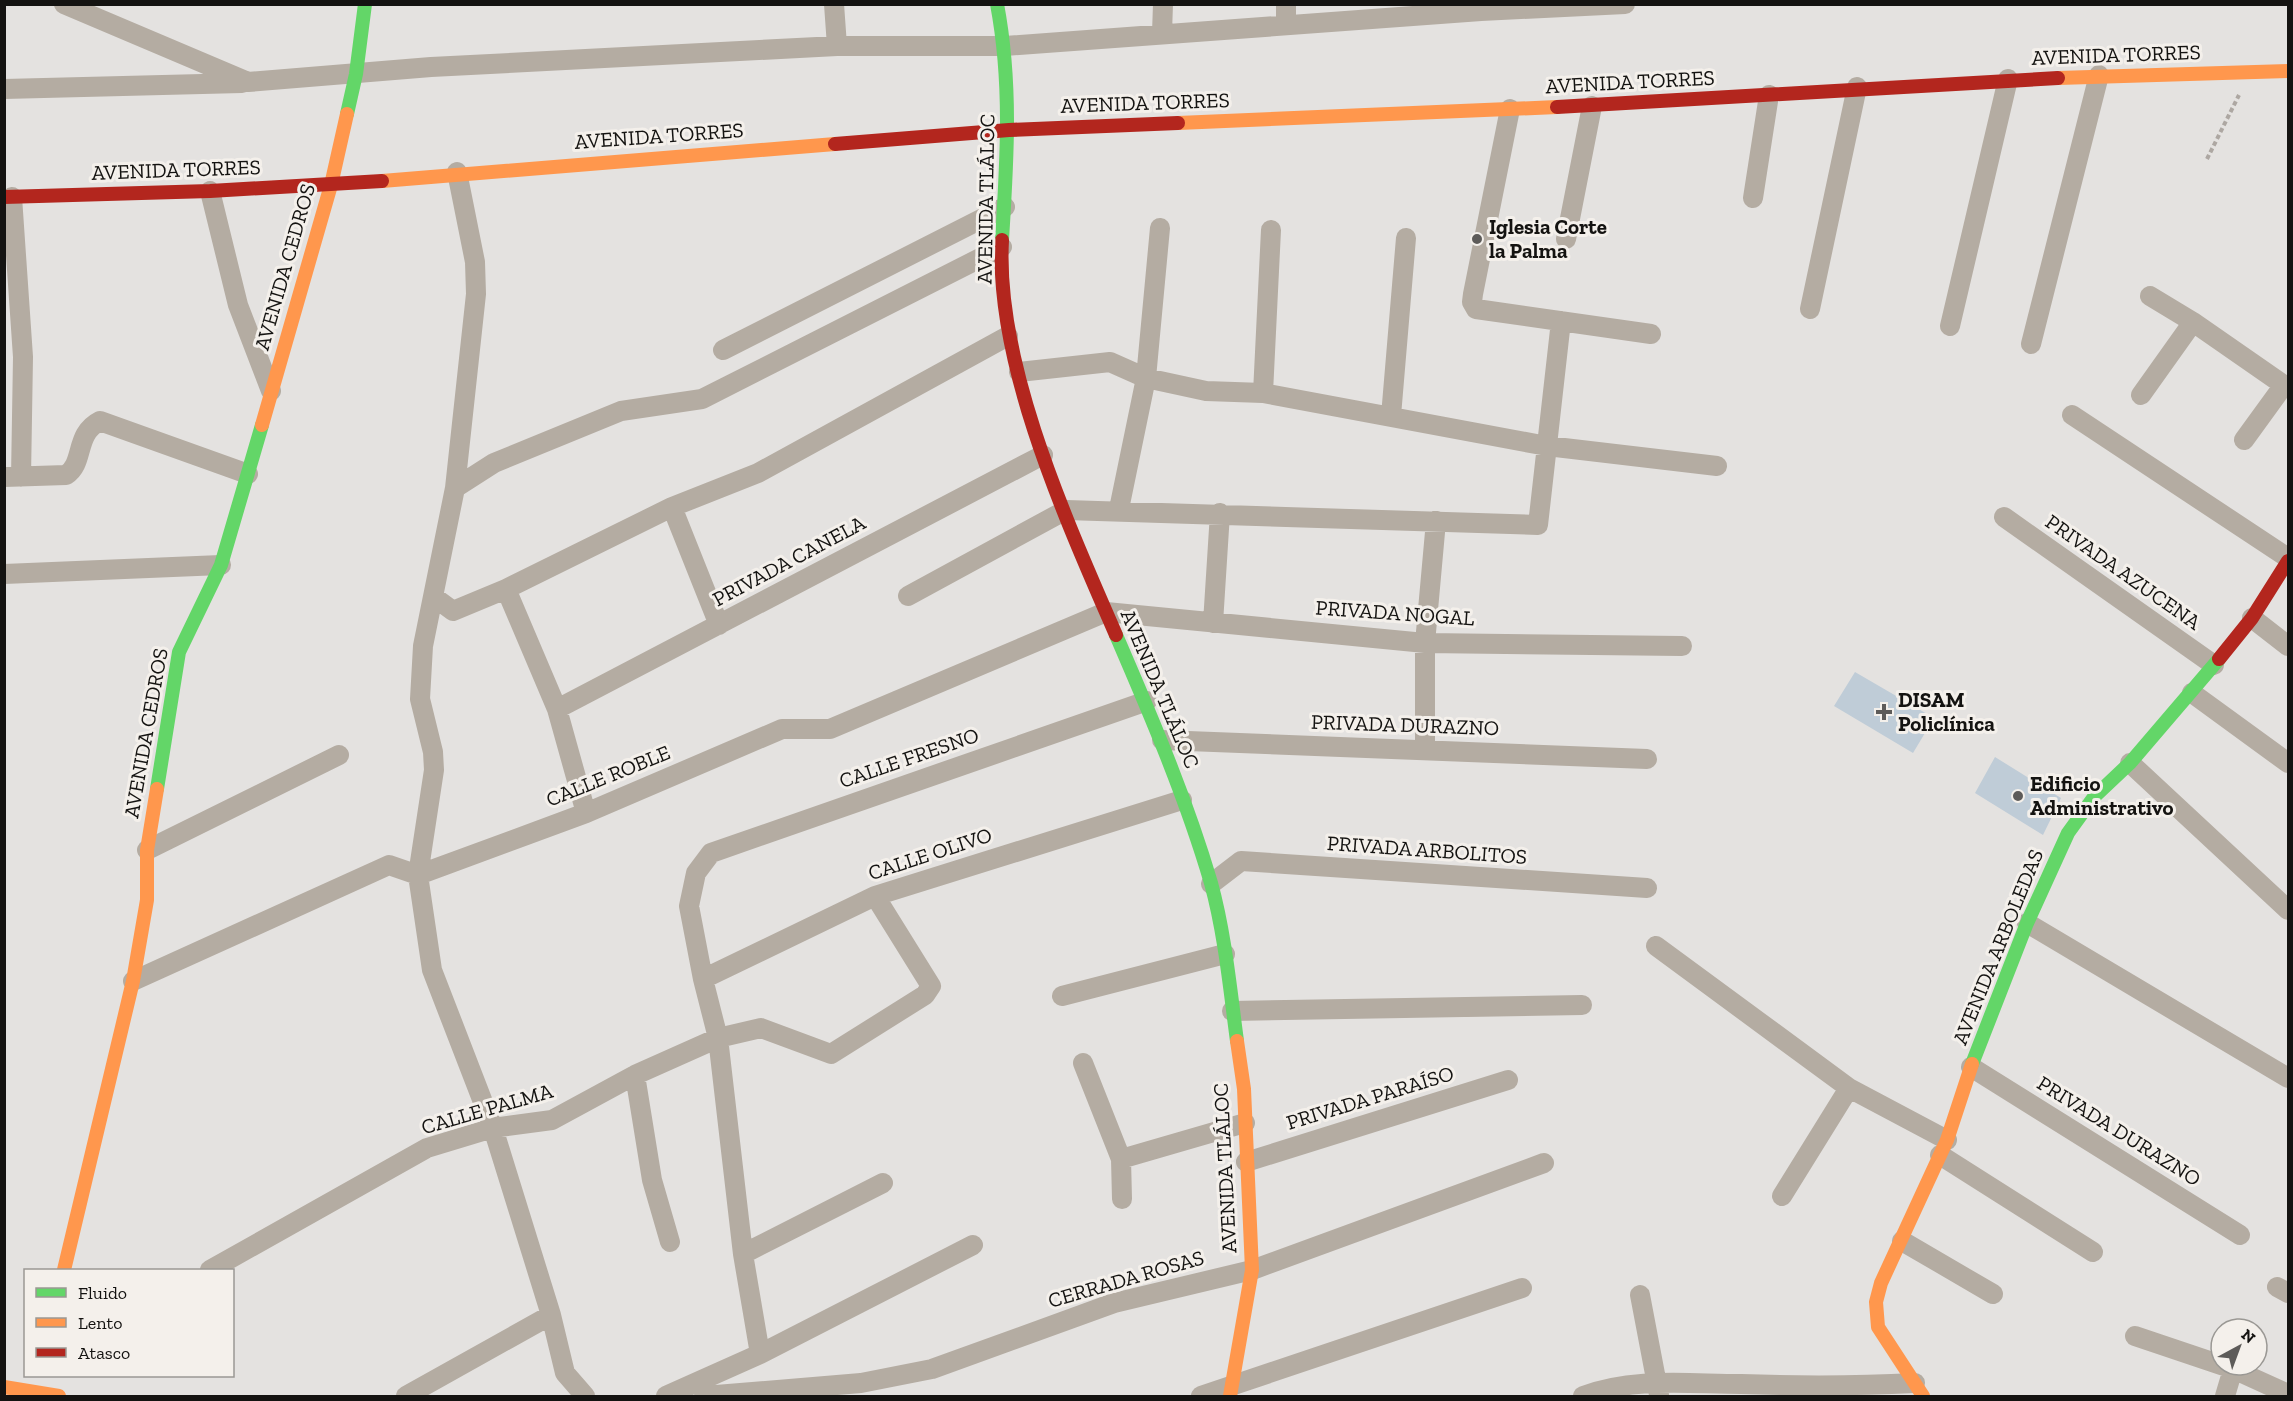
<svg xmlns="http://www.w3.org/2000/svg" width="2293" height="1401" font-family="'Zilla Slab',serif">
  <style>
    .building { fill: #bfccd7 }
    .lines { fill: none; stroke-linecap: round; stroke-linejoin: round }
    .path { stroke: #ada7a2; stroke-width: 4; stroke-dasharray: 4.5 3; stroke-linecap: butt }
    .street { stroke: #b4aca2; stroke-width: 20 }
    .fast { stroke: #63d668; stroke-width: 14 }
    .slow { stroke: #ff974d; stroke-width: 14 }
    .jam { stroke: #b3261e; stroke-width: 14 }
    .poi-dot { fill: #5d5b59; stroke: #f4f0eb; stroke-width: 2 }
    .labels { text-anchor: middle; stroke-width: 6; stroke-linejoin: round; paint-order: stroke }
    .street-label { font-size: 21px; fill: #141311; stroke: #f4f0eb }
    .poi-label { font-size: 21px; font-weight: bold; fill: #141311; stroke: #f4f0eb; text-anchor: start }
  </style>
  <rect width="100%" height="100%" fill="#e4e2e0"/>
  <!-- building -->
  <path class="building" d="M1855,672L1934,718L1913,753L1834,706Z
    M1995,757L2061,798L2043,835L1975,793Z"/>
  <g class="lines">
    <!-- path -->
    <path class="path" d="M2207,159L2239,95"/>
    <!-- street -->
    <path class="street" d="M64,4L248,82L431,67L837,46H1005L1481,11L1625,4
      M834,4L837,46
      M1286,4V26
      M1162,33L1163,4
      M4,89L242,83
      M1510,109L1473,294L1472,302L1476,309L1651,334
      M210,191L238,305L271,391
      M12,197L23,357L21,477
      M1753,198L1769,95
      M1566,239L1592,106
      M2150,296L2193,322L2288,388
      M1810,309L1857,87
      M1950,326L2008,79
      M2031,344L2099,75
      M723,350L1005,207
      M1019,372L1110,362L1146,378L1206,391L1263,393L1547,446L1717,466
      M1263,393L1271,230
      M2141,395L2193,322
      M2072,415L2288,558
      M1391,416L1406,238
      M2244,440L2284,385
      M4,477L66,475C85,463 74,434 100,421L248,474
      M455,488L476,294L475,262L457,172
      M672,507L719,625
      M1119,509L1146,378L1160,228
      M2004,517L2214,665
      M4,574L221,565
      M506,589L557,709L586,813
      M908,596L1066,510L1538,525L1561,321
      M434,597L453,611L506,589L672,507L758,473L1008,336
      M2252,618L2288,646
      M1213,623L1220,513
      M2192,693L2288,763
      M557,709L1043,455
      M1162,740L1647,759
      M1425,749V643L1436,521
      M2130,763L2288,910
      M147,850L339,755
      M1211,884L1241,861L1647,888
      M2027,923L2288,1078
      M1656,946L1849,1088L1947,1140
      M703,979L875,896L1182,800
      M133,981L389,865L418,875L586,813L782,729H830L1106,612L1425,643L1682,646
      M1062,996L1225,954
      M1232,1011L1582,1005
      M1083,1063L1121,1159L1122,1199
      M1971,1067L2240,1235
      M635,1075L652,1180L670,1242
      M1940,1155L2093,1252
      M1121,1159L1245,1123
      M1246,1162L1508,1080
      M1782,1196L1849,1088
      M1902,1241L1993,1294
      M743,1254L883,1183
      M210,1270L427,1148L493,1128L552,1120L635,1075L718,1038L761,1028L831,1054L925,995L931,986L875,896
      M2277,1287L2288,1293
      M1640,1295L1659,1395
      M2135,1336L2233,1369L2288,1394
      M760,1354L743,1254L718,1038L703,979L689,906L696,873L711,853L1147,701
      M406,1396L551,1315
      M585,1396L565,1373L551,1315L493,1128L432,970L418,875L434,770L433,752L420,699L423,646L455,488L494,463L621,411L702,399L1002,247
      M666,1396L760,1354L973,1245
      M704,1396L861,1383L932,1369L1114,1303L1252,1270L1544,1163
      M1201,1396L1522,1288
      M1583,1396C1633,1377 1688,1384 1741,1384C1799,1386 1857,1386 1915,1383
      M2225,1396L2233,1369"/>
    <!-- fast -->
    <path class="fast" d="M997,4C1012,83 1007,160 1002,240
      M347,114L356,74L365,4
      M1116,635C1151,716 1186,798 1211,883C1225,934 1230,989 1237,1041
      M157,789L179,652L221,565L262,425
      M1972,1064L2027,923L2068,833L2094,797L2130,763L2219,659"/>
    <!-- slow -->
    <path class="slow" d="M2058,78L2288,71
      M1178,123L1557,107
      M382,181L835,144
      M262,425L331,185L347,114
      M64,1270L133,981L147,900V850L157,789
      M4,1387L59,1396
      M1230,1396L1252,1270L1244,1089L1237,1041
      M1923,1396L1878,1327L1876,1302L1881,1283L1947,1140L1972,1064"/>
    <!-- jam -->
    <path class="jam" d="M1557,107L2058,78
      M835,144L1009,130L1178,123
      M4,197L210,191L382,181
      M1002,240C995,364 1067,522 1116,635
      M2219,659L2252,618L2288,561"/>
  </g>
  <!-- markers -->
  <g class="poi-dot">
    <circle cx="1477" cy="239" r="6"/>
    <path d="M1881 703h6v6h6v6h-6v6h-6v-6h-6v-6h6z"/>
    <circle cx="2018" cy="796" r="6"/>
  </g>
  <g class="labels">
    <!-- street labels -->
    <g class="street-label">
      <text transform="translate(2116 55) rotate(-2)" y="7">AVENIDA TORRES</text>
      <text transform="translate(1630 82) rotate(-3)" y="7">AVENIDA TORRES</text>
      <text transform="translate(1145 103) rotate(-2)" y="7">AVENIDA TORRES</text>
      <text transform="translate(659 136) rotate(-4)" y="7">AVENIDA TORRES</text>
      <text transform="translate(176 170) rotate(-2)" y="7">AVENIDA TORRES</text>
      <text transform="translate(986 199) rotate(-89)" y="7">AVENIDA TLÁLOC</text>
      <text transform="translate(285 267) rotate(-74)" y="7">AVENIDA CEDROS</text>
      <text transform="translate(789 561) rotate(-28)" y="7">PRIVADA CANELA</text>
      <text transform="translate(2123 572) rotate(35)" y="7">PRIVADA AZUCENA</text>
      <text transform="translate(1395 613) rotate(4)" y="7">PRIVADA NOGAL</text>
      <text transform="translate(1160 689) rotate(67)" y="7">AVENIDA TLÁLOC</text>
      <text transform="translate(1405 725) rotate(2)" y="7">PRIVADA DURAZNO</text>
      <text transform="translate(146 733) rotate(-80)" y="7">AVENIDA CEDROS</text>
      <text transform="translate(909 758) rotate(-19)" y="7">CALLE FRESNO</text>
      <text transform="translate(608 776) rotate(-22)" y="7">CALLE ROBLE</text>
      <text transform="translate(1427 850) rotate(4)" y="7">PRIVADA ARBOLITOS</text>
      <text transform="translate(930 854) rotate(-18)" y="7">CALLE OLIVO</text>
      <text transform="translate(1998 947) rotate(-68)" y="7">AVENIDA ARBOLEDAS</text>
      <text transform="translate(1370 1098) rotate(-17)" y="7">PRIVADA PARAÍSO</text>
      <text transform="translate(487 1109) rotate(-16)" y="7">CALLE PALMA</text>
      <text transform="translate(2119 1131) rotate(32)" y="7">PRIVADA DURAZNO</text>
      <text transform="translate(1225 1168) rotate(-93)" y="7">AVENIDA TLÁLOC</text>
      <text transform="translate(1126 1279) rotate(-16)" y="7">CERRADA ROSAS</text>
    </g>
    <!-- poi labels -->
    <g class="poi-label">
      <text x="1489" y="234">Iglesia Corte<tspan x="1489" dy="24">la Palma</tspan></text>
      <text x="1898" y="707">DISAM<tspan x="1898" dy="24">Policlínica</tspan></text>
      <text x="2030" y="791">Edificio<tspan x="2030" dy="24">Administrativo</tspan></text>
    </g>
  </g>
  <!-- border -->
  <rect width="2293" height="1401" fill="none" stroke="#141311" stroke-width="12"/>
  <!-- legend -->
  <rect x="24" y="1269" width="210" height="108" fill="#f4f0eb" stroke="#9a9894" stroke-width="1.5"/>
  <rect x="36" y="1288" width="30" height="9" fill="#63d668" stroke="#9a9894" stroke-width="1.5"/>
  <text x="78" y="1299" font-size="18" fill="#141311">Fluido</text>
  <rect x="36" y="1318" width="30" height="9" fill="#ff974d" stroke="#9a9894" stroke-width="1.5"/>
  <text x="78" y="1329" font-size="18" fill="#141311">Lento</text>
  <rect x="36" y="1348" width="30" height="9" fill="#b3261e" stroke="#9a9894" stroke-width="1.5"/>
  <text x="78" y="1359" font-size="18" fill="#141311">Atasco</text>
  <!-- north arrow -->
  <g transform="translate(2239 1347) rotate(41)"><circle r="28" fill="#f4f0eb" stroke="#9a9894" stroke-width="1.5"/>
  <path d="M0-4.5L10 22L0 15L-10 22Z" fill="#5d5b59"/>
  <text y="-9" font-size="16" font-weight="bold" text-anchor="middle" fill="#141311">N</text>
  </g>
</svg>
